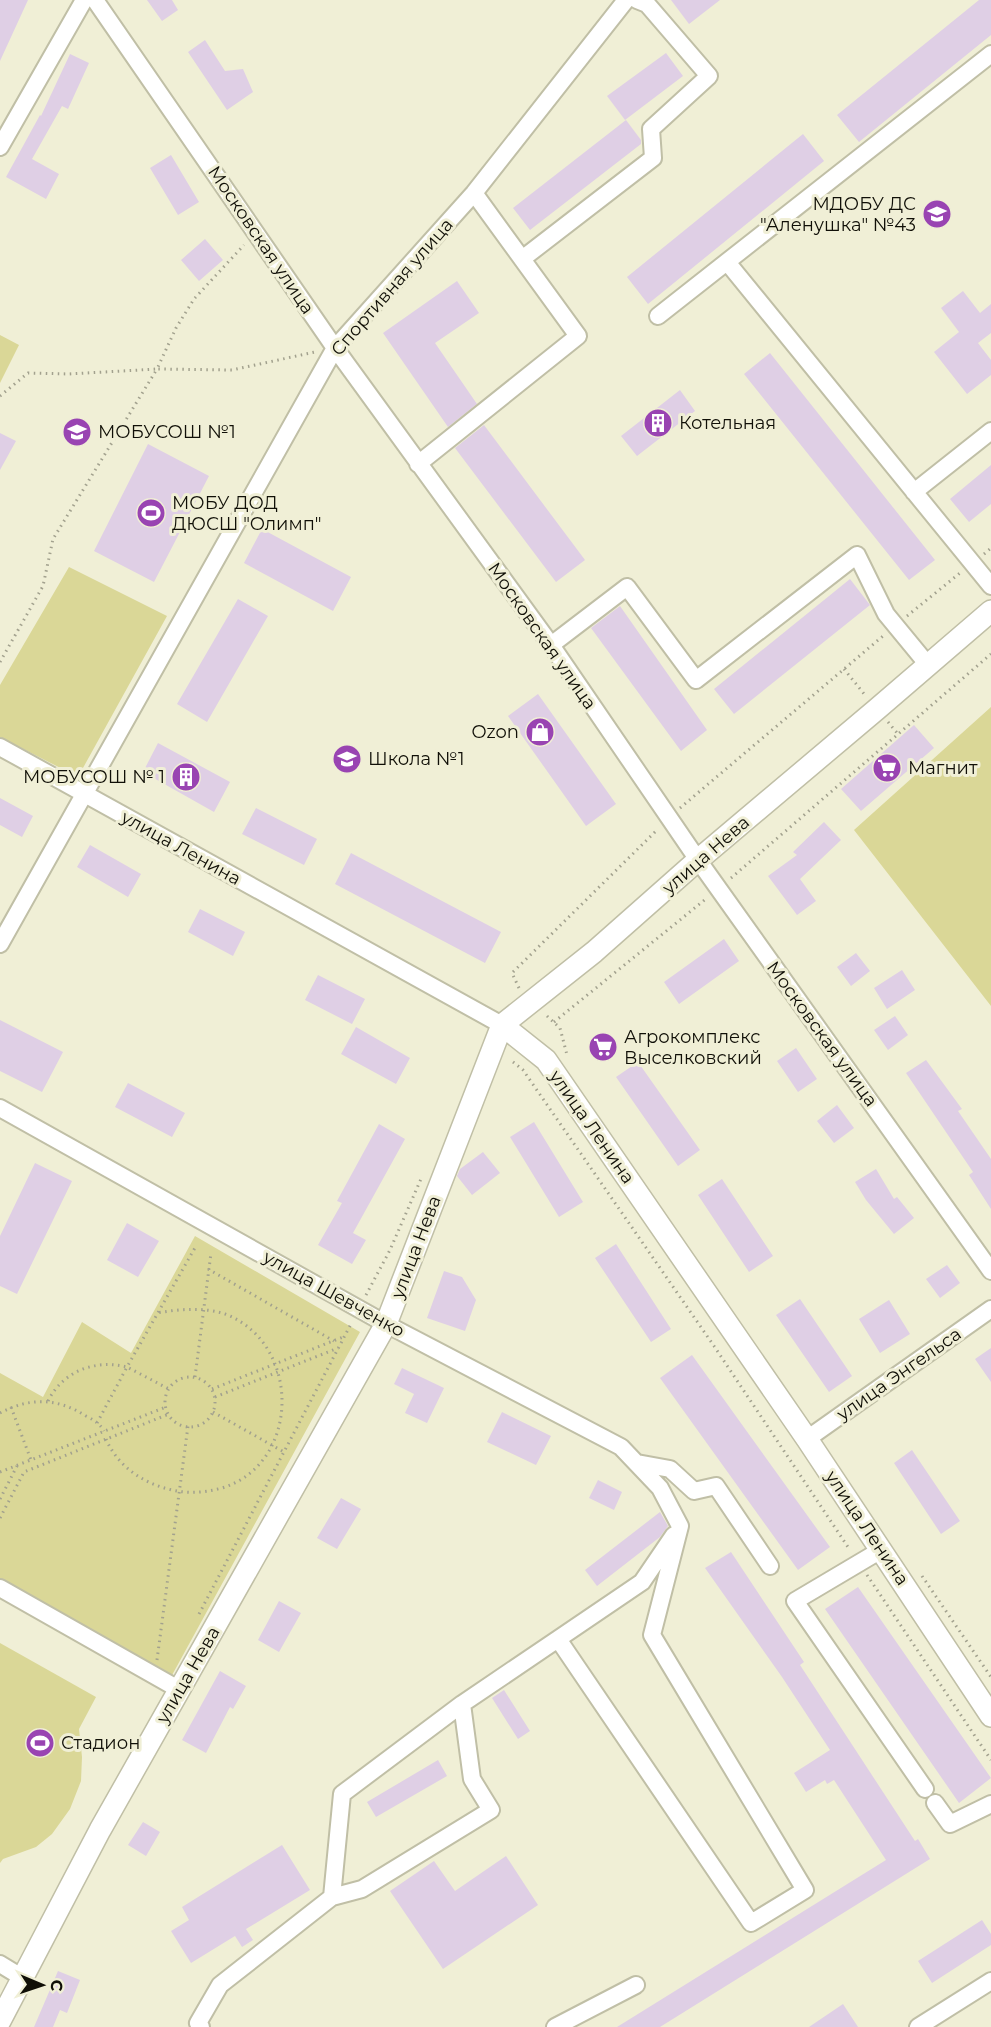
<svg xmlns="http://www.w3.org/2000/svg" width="991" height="2027" font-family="Montserrat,sans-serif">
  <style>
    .green { fill: #dad797 }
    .building { fill: #dfcfe5 }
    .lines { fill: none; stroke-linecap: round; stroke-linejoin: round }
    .minor-casing { stroke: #c0bfa6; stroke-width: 20 }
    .major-casing { stroke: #c0bfa6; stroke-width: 24 }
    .path { stroke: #a2a18e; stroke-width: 3; stroke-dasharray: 1.5 4.5; stroke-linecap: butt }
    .minor { stroke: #fff; stroke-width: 16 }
    .major { stroke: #fff; stroke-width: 21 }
    .labels { text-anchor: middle; stroke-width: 6; stroke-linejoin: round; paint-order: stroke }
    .poi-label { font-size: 18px; fill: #100f07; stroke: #f0efd6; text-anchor: start }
    .street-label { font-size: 18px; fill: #100f07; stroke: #f0efd6 }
  </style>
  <rect width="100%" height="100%" fill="#f0efd6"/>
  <!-- green -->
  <path class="green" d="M0,335L19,345L0,383Z
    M69,567L167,616L78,777L0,737V685Z
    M991,707V1006L854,830Z
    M195,1236L360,1332L171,1677L0,1579V1373L43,1397L82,1322L131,1353Z
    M0,1643L96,1697L79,1729L82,1757L81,1781L70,1809L52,1834L36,1847L3,1859L0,1863Z"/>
  <!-- building -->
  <path class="building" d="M0,0H28L0,61Z
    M147,0H172L178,10L162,21Z
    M671,0H720L689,24Z
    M979,0H991V35L859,142L837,115Z
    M205,40L225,71L243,69L253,92L227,110L188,52Z
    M666,53L683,76L625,120L607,96Z
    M70,54L89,63L68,109L62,106L32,159L59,174L46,199L6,177L40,115L41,116Z
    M626,120L641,140V144L530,230L513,208Z
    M803,134L824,161L648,304L627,277Z
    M171,155L199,202L178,215L150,168Z
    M205,239L223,260L199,281L181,260Z
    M457,281L479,313L435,343L477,404L448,427L383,333Z
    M963,291L980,313L991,304V333L978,343L991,360V375L967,394L934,352L959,332L941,308Z
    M770,353L935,560L909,580L744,374Z
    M680,390L695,411L637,456L621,436Z
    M484,425L585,560L556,582L455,448Z
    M0,433L16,441L0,470Z
    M148,444L209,476L154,582L94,551Z
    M991,465V504L969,522L950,499Z
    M262,529L351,577L333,611L244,563Z
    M850,579L870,605L734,714L714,689Z
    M238,599L268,616L207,722L177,704Z
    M620,606L707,730L681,751L591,628Z
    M538,694L616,804L586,826L508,716Z
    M914,725L934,748L861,811L841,789Z
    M158,743L230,782L214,812L143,772Z
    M0,798L33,816L22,837L0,825Z
    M256,808L317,839L304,865L242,834Z
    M824,822L841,840L800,879L816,901L797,915L768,876L797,855L793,852Z
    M90,845L141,874L128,897L77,867Z
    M351,853L501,932L485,963L335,884Z
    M200,909L245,932L233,956L188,932Z
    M724,939L739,961L679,1004L664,982Z
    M856,953L870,971L851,986L837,967Z
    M902,970L915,990L887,1009L874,988Z
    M318,975L365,999L352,1024L305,1000Z
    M895,1016L908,1035L888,1050L874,1030Z
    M0,1020L63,1052L42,1092L0,1071Z
    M356,1027L410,1058L396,1084L341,1054Z
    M796,1048L817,1079L798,1092L777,1061Z
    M926,1060L962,1109L958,1111L991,1159V1209L969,1175L973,1172L906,1073Z
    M638,1062L700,1150L678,1166L616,1077Z
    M128,1083L185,1113L172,1137L115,1107Z
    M837,1105L854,1128L834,1143L817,1121Z
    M534,1122L583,1202L559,1217L510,1137Z
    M379,1124L405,1139L353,1233L366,1240L352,1264L318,1245L342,1203L337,1201Z
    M483,1152L500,1173L472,1195L457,1176L460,1169Z
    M35,1163L72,1181L17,1294L0,1286V1236Z
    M876,1169L894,1199L897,1197L914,1218L894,1234L866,1200L855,1182Z
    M722,1179L773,1256L749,1272L698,1195Z
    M127,1223L159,1241L138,1277L107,1260Z
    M616,1244L671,1329L651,1342L595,1258Z
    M947,1265L960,1283L940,1298L926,1279Z
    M444,1271L462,1277L476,1300L465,1331L427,1318Z
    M800,1299L852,1376L829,1392L776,1315Z
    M889,1300L910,1334L880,1353L859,1319Z
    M991,1348V1382L975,1359Z
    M692,1355L830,1547L798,1570L660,1378Z
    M402,1368L444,1388L427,1423L405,1413L414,1394L394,1384Z
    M502,1412L551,1436L536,1465L487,1442Z
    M912,1450L960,1521L941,1534L894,1463Z
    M598,1480L622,1492L614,1510L589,1498Z
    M341,1498L361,1509L337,1549L317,1538Z
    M660,1512L668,1526L660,1537L597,1586L585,1570Z
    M731,1552L804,1662L800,1665L915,1841L918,1839L930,1859L660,2027H617L886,1860L834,1780L827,1784L825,1780L806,1792L794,1773L830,1750L782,1677L705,1568Z
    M858,1587L991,1778L959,1803L825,1609Z
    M279,1601L301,1613L279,1652L258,1640Z
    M220,1671L246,1686L233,1709L230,1707L206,1753L182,1740Z
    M504,1690L530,1731L518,1739L492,1698Z
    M438,1760L447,1776L376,1817L367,1802Z
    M143,1822L160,1832L146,1856L128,1845Z
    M282,1845L310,1890L246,1929L253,1940L242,1947L235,1936L191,1963L171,1931L189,1920L182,1907Z
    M506,1856L538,1905L443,1969L390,1891L434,1861L455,1891Z
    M982,1920L991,1934V1945L932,1983L918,1961Z
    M58,1971L80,1980L67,2013L60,2010L53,2027H34Z
    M843,2004L858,2027H809Z"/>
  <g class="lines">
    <!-- minor casing -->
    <g class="minor-casing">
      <path id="minor" d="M95,0L335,348L551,645L698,860L991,1271
        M0,147L84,0
        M522,259L653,158L651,129L709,76L647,4L637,0
        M727,262L991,586
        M658,316L991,54
        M418,464L578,336L474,193
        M914,492L991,431
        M551,645L627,587L696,680L857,555L886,614L928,665
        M0,747L502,1025
        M0,944L335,348L474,193L626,0
        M0,1108L386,1324L621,1447L660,1488L680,1526L652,1635L805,1890L751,1923L558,1639L462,1704L342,1794L332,1897L220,1985L198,2023L201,2027
        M807,1439L991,1309
        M637,1463L670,1469L694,1491L716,1486L770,1566
        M881,1550L795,1601L925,1789
        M0,1588L180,1690
        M558,1639L642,1582L674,1535
        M935,1803L950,1824L991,1804
        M332,1897L362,1889L491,1810L472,1779L462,1704
        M0,1964L23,1978
        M555,2027L636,1985
        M918,2027L991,1981"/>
    </g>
    <!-- major casing -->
    <g class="major-casing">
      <path id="major" d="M502,1025L546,1060L807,1439L991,1716
        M0,2021L100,1830L386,1324L502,1025L594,952L698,860L877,709L991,611"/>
    </g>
    <!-- path -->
    <path class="path" d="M0,396L28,373L69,374L157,369L176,328L194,299L244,245
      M984,554L991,548
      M907,616L960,573
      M0,662L43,586L53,539L157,369L232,370L315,352
      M844,669L865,695
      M888,722L898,734
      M680,808L883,636
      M731,878L991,654
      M519,988L512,973L658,829
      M547,1016L560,1028L567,1055
      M554,1022L707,898
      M513,1062L523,1070L714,1346L850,1550
      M208,1269L334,1341
      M366,1295L390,1250L421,1179
      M195,1377L211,1253
      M165 1402a25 25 0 1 1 50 0a25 25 0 1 1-50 0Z
      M212,1389L343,1337
      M215,1397L338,1348
      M48,1401C63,1371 95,1359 127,1367L196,1246
      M11,1407L31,1460
      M213,1412L284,1452
      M0,1413C30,1397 58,1398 86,1416C94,1420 100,1424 104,1431
      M97,1423L127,1367L169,1389
      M106,1439C117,1465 141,1482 168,1489C186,1494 203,1493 222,1488C301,1464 302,1343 225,1314C204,1307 179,1309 157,1313
      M0,1472L166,1407
      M0,1499L17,1466
      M0,1518L24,1472L169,1414
      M867,1575L991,1760
      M922,1576L991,1677
      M199,1614L352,1322
      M157,1660L188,1426"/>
    <!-- minor -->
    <use href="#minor" class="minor"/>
    <!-- major -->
    <use href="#major" class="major"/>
  </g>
  <!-- icons -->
  <defs>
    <g id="school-disc" transform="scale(1.5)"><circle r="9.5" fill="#9944b2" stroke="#f0efd6"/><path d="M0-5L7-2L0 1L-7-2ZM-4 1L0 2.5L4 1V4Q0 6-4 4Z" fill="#fff"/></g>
    <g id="building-disc" transform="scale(1.5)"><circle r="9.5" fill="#9944b2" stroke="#f0efd6"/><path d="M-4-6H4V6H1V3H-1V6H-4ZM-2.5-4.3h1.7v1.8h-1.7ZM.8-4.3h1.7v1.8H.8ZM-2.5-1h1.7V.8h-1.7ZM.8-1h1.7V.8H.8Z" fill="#fff"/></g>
    <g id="stadium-disc" transform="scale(1.5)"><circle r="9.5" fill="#9944b2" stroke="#f0efd6"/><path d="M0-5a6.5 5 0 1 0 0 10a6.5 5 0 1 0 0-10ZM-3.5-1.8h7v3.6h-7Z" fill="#fff"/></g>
    <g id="shop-disc" transform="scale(1.5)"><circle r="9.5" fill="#9944b2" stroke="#f0efd6"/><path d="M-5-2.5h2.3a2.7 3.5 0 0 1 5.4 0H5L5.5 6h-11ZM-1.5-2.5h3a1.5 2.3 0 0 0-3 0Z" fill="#fff"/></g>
    <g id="supermarket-disc" transform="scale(1.5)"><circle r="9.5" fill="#9944b2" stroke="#f0efd6"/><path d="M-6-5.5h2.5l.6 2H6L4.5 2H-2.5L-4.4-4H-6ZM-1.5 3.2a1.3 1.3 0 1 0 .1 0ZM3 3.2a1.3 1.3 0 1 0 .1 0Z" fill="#fff"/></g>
  </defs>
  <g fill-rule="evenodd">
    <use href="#school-disc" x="937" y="214"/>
    <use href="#building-disc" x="658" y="423"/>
    <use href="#school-disc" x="77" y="432"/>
    <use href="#stadium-disc" x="151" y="513"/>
    <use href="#shop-disc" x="540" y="732"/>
    <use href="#school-disc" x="347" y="759"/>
    <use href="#supermarket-disc" x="887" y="768"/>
    <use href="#building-disc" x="186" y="777"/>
    <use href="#supermarket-disc" x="603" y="1047"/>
    <use href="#stadium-disc" x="40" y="1743"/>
  </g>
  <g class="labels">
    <!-- poi labels -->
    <g class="poi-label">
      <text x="916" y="210" text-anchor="end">МДОБУ ДС<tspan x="916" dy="21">"Аленушка" №43</tspan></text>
      <text x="679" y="429">Котельная</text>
      <text x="98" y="438">МОБУСОШ №1</text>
      <text x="172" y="509">МОБУ ДОД<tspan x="172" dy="21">ДЮСШ "Олимп"</tspan></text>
      <text x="519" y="738" text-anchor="end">Ozon</text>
      <text x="368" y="765">Школа №1</text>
      <text x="908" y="774">Магнит</text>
      <text x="165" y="783" text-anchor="end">МОБУСОШ № 1</text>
      <text x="624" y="1043">Агрокомплекс<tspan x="624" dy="21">Выселковский</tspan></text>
      <text x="61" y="1749">Стадион</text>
    </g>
    <!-- street labels -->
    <g class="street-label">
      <text transform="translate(261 240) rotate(56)" y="6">Московская улица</text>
      <text transform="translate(392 287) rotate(-49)" y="6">Спортивная улица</text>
      <text transform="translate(542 636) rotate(55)" y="6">Московская улица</text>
      <text transform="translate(181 848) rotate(29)" y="6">улица Ленина</text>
      <text transform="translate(706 855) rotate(-41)" y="6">улица Нева</text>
      <text transform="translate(822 1034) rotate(54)" y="6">Московская улица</text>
      <text transform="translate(592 1127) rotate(55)" y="6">улица Ленина</text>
      <text transform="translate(416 1247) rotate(-69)" y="6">улица Нева</text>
      <text transform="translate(334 1294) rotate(29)" y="6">улица Шевченко</text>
      <text transform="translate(899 1374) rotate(-35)" y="6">улица Энгельса</text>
      <text transform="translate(867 1528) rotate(56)" y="6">улица Ленина</text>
      <text transform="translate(188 1675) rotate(-60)" y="6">улица Нева</text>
    </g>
  </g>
  <!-- north arrow -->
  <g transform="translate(42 1985) rotate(92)" stroke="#f0efd6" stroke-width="4.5" paint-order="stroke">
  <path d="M0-4.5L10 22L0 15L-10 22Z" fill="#100f07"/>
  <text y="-9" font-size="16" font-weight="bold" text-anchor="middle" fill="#100f07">С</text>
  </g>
</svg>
